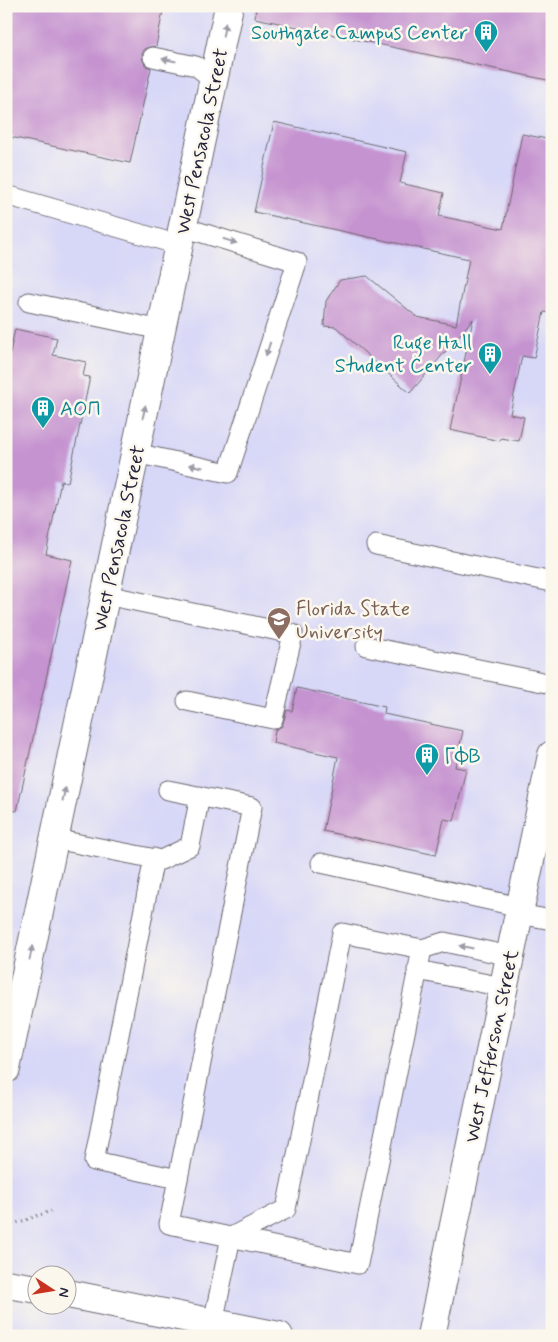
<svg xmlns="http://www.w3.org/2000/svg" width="558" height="1342" font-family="Mynerve,sans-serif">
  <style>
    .built { fill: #d7d7f8; fill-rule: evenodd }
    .building { fill: #c593d0 }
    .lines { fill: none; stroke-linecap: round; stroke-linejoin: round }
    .lane-casing { stroke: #6c6770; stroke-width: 21 }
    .secondary-casing { stroke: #6c6770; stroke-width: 30 }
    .path { stroke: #6c6770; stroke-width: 3; stroke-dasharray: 1 4; stroke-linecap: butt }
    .lane { stroke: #fff; stroke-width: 19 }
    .secondary { stroke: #fff; stroke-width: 28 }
    .oneway { fill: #9c9ca7 }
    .labels { text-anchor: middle; stroke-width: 5; stroke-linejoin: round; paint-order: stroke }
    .culture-label { font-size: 20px; fill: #0d838f; stroke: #fbf7ec; text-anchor: end }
    .street-label { font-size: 20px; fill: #22223b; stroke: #fbf7ec }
    .education-label { font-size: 20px; fill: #785e54; stroke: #fbf7ec; text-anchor: start }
  </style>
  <rect width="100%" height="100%" fill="#fbf7ec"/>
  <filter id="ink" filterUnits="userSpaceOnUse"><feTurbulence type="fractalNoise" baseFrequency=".02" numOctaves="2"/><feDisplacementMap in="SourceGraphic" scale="10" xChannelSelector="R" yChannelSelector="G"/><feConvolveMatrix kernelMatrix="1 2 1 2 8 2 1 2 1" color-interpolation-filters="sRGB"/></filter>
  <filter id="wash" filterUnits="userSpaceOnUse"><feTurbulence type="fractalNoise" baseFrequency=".0096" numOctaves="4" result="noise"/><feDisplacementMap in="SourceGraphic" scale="20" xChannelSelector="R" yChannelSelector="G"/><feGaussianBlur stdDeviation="1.12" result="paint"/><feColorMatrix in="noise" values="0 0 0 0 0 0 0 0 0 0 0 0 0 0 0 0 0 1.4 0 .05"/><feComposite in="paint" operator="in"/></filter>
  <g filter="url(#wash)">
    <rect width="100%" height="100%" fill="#f6e7d1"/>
    <!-- built -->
    <path class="built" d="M6,6H552V1336H6ZM38,1274H68V1304H38Z"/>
    <g id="blocks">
      <!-- building -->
      <path class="building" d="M6,6H164L156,46L149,47L144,50L142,54L143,61L146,66L151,68L130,163L6,136Z
        M256,6H552V81L255,18Z
        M274,122L407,152L400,183L444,193L439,216L503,229L522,134L552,140V313L544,312L534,358L522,356L510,414L524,417L519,441L501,438L500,441L450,430L473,319L410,393L336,327L324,326L326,301L340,280L367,276L417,317L456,325L469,259L254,212Z
        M15,329L57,338L53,355L86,362L83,376L90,377L68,482L61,481L46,554L72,560L17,811L6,810V372Z
        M297,688L385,707L384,714L463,731L455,767L466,769L454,821L444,819L436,855L323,831L338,757L273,743L275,730L282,726L287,710L292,711Z"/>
    </g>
  </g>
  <g filter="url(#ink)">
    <use href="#blocks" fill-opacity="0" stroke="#6c6770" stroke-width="1"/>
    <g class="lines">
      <!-- lane casing -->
      <g class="lane-casing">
        <path id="lane" d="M153,57L196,66L214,80
          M6,195L179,245
          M29,302L161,330
          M135,453L228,473L297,262L183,227
          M376,545L552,582
          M106,595L293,634L273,719L187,701
          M366,646L552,684
          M168,790L252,807L169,1224L358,1264L422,949
          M54,839L161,860L190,846L200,796
          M154,858L94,1161L178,1179
          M321,863L520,907
          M519,914L552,920
          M417,970L503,987
          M213,1323L231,1237L286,1209L342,933L422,949L444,942L510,956"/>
      </g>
      <!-- secondary casing -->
      <g class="secondary-casing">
        <path id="secondary" d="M6,1069L229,6
          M6,1284L38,1289
          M68,1294L279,1336
          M431,1336L552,755"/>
      </g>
      <!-- path -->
      <path class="path" d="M8,1226L51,1211"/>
      <!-- lane -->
      <use href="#lane" class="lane"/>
      <!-- secondary -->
      <use href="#secondary" class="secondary"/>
    </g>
    <!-- one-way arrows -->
    <defs><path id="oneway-solid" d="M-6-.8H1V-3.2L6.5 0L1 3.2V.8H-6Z" transform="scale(1.25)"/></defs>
    <g class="oneway">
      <use href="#oneway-solid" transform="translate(224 30) rotate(-78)"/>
      <use href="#oneway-solid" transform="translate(169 60) rotate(-169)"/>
      <use href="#oneway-solid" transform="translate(230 241) rotate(17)"/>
      <use href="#oneway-solid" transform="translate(268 349) rotate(108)"/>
      <use href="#oneway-solid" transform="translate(144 412) rotate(-78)"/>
      <use href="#oneway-solid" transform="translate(196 466) rotate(-168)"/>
      <use href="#oneway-solid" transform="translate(64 794) rotate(-78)"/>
      <use href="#oneway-solid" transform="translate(466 947) rotate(-169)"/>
      <use href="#oneway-solid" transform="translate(31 953) rotate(-78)"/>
    </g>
  </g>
  <!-- icons -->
  <defs>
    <g id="building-pin" transform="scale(1.25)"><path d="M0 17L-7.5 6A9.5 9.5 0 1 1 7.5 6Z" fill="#0f9aa8" stroke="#fbf7ec"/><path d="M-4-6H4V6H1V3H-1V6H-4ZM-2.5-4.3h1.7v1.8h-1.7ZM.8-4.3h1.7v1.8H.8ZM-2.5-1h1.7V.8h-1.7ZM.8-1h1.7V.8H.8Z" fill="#fff"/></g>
    <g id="university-pin" transform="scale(1.25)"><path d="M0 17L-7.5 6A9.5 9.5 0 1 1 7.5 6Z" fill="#8d6e63" stroke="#fbf7ec"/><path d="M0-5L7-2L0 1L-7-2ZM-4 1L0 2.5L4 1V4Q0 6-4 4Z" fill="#fff"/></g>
  </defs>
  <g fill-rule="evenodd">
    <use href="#building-pin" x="486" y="32"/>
    <use href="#building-pin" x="490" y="354"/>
    <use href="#building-pin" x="43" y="408"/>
    <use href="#university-pin" x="279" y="619"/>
    <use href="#building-pin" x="427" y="755"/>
  </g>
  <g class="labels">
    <!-- culture labels -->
    <g class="culture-label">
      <text x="468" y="39">Southgate Campus Center</text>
      <text x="472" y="349">Ruge Hall<tspan x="472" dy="23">Student Center</tspan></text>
      <text x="60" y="415" text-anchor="start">ΑΟΠ</text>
      <text x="444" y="762" text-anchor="start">ΓΦΒ</text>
    </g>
    <!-- street labels -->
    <g class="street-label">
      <text transform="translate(201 141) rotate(-78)" y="7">West Pensacola Street</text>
      <text transform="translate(118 538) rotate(-78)" y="7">West Pensacola Street</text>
      <text transform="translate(491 1046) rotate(-78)" y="7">West Jefferson Street</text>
    </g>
    <!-- education labels -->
    <g class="education-label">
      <text x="296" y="615">Florida State<tspan x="296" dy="23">University</tspan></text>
    </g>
  </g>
  <!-- margin -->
  <rect width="558" height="1342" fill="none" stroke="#fbf7ec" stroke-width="25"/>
  <!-- north arrow -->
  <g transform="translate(52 1290) rotate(102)"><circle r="24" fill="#fbf7ec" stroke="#a4a2a5"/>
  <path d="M0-4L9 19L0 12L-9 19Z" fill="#c8321e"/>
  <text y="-8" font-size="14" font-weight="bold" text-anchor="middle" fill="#22223b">N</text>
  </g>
</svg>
